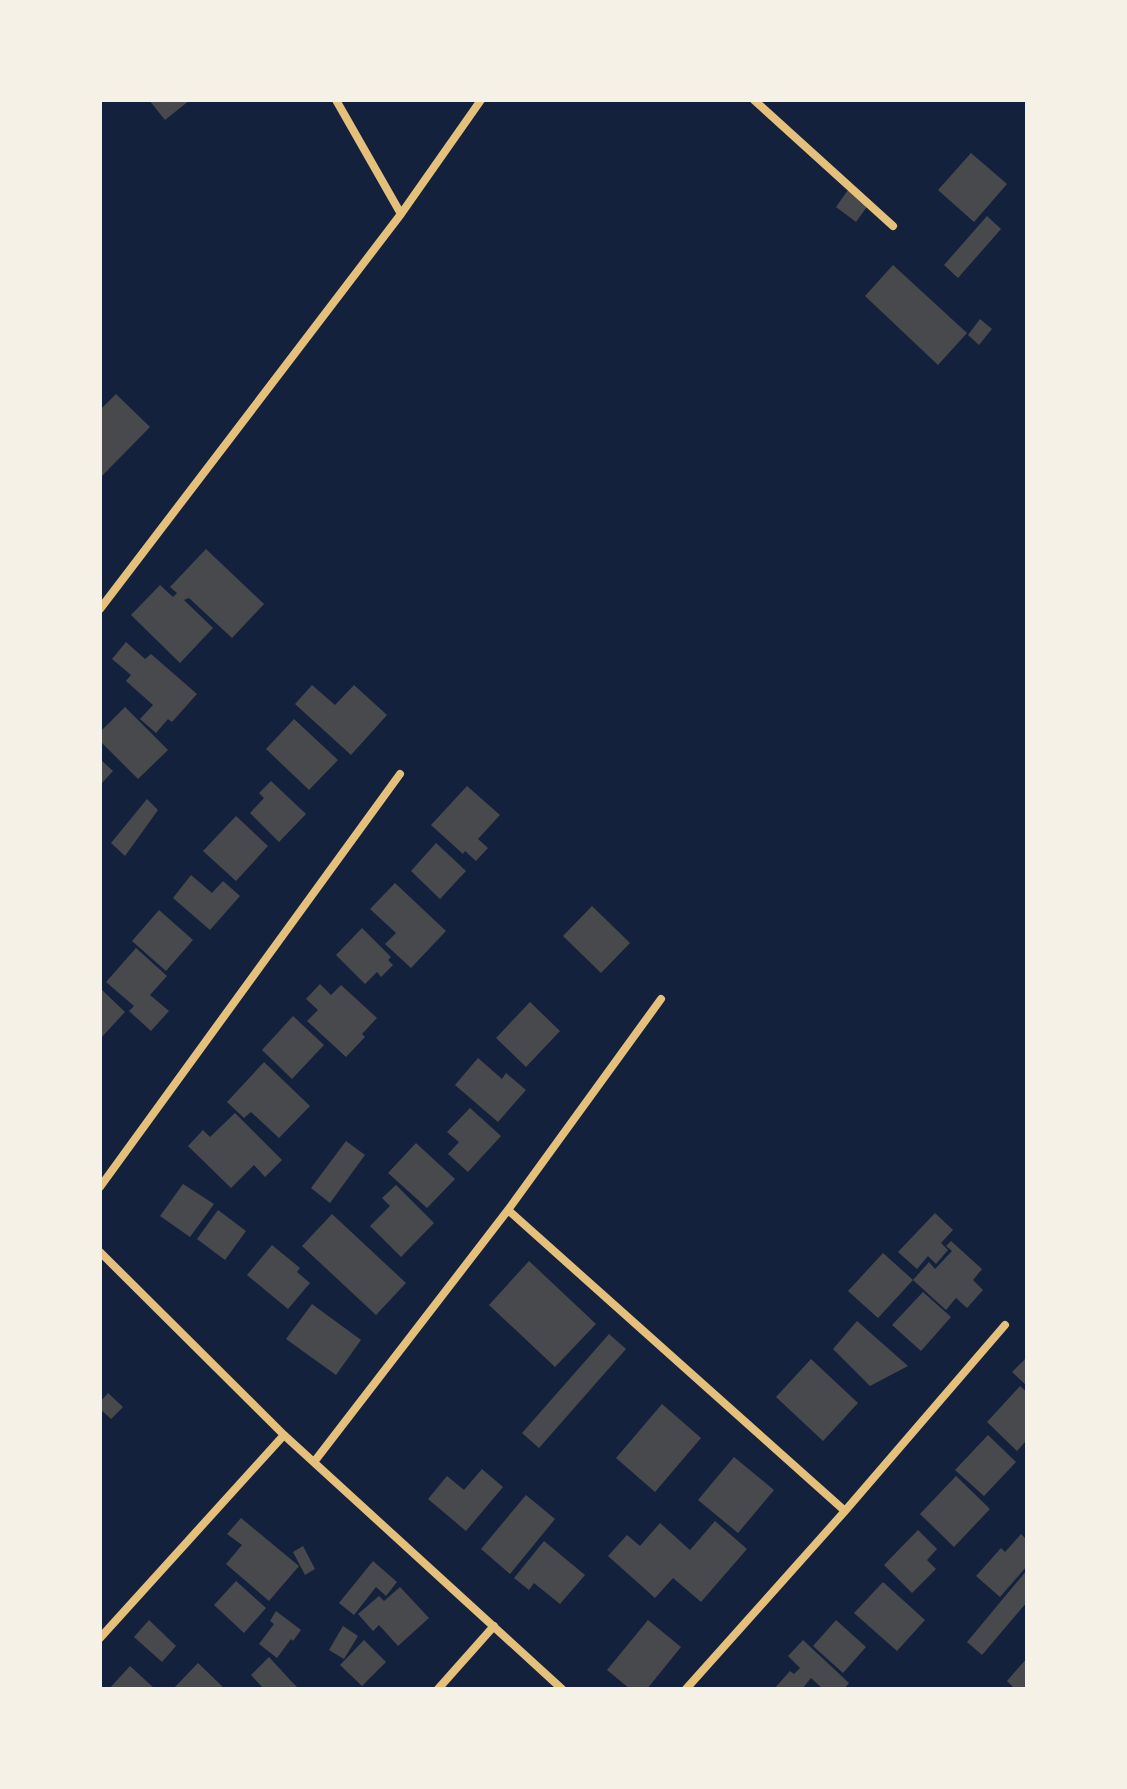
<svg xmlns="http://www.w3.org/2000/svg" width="1127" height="1789" font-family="'Playfair Display',serif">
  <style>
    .building { fill: #48494c }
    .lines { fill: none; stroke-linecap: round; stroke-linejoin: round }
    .minor { stroke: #e5c07b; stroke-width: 8 }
  </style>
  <rect width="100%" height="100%" fill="#14213d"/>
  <!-- building -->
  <path class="building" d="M149,100H190L165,120Z
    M971,153L1007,184L974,222L938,190Z
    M848,190L869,204L856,222L836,207Z
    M987,216L1001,229L958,278L944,265Z
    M893,265L967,333L938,365L865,296Z
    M980,319L992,329L979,345L968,335Z
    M116,394L150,427L100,478V410Z
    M206,549L264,604L232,638L189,598L184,600L213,628L180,663L131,615L160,585L173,597L177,593L170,587Z
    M126,642L145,659L151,654L197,694L172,722L168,719L156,733L140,719L153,705L126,681L131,675L112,659Z
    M312,685L335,705L354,685L387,715L351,755L295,704Z
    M125,707L168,750L138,779L100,741V732Z
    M294,719L338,760L309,790L266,749Z
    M100,759L113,771L100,785Z
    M271,781L306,814L279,842L250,813L264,798L259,793Z
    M467,786L500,815L478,839L488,848L476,861L465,851L463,854L431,825Z
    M147,799L158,810L125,856L111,843Z
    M236,816L268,846L236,881L203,851Z
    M436,843L466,871L440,899L411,871Z
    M191,875L212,893L223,881L240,896L210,930L173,898Z
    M395,883L446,931L411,968L385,944L396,933L370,909Z
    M592,906L630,943L601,973L563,936Z
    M159,910L193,940L166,971L132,941Z
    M362,928L391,957L388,960L393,965L381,977L377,972L365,984L336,955Z
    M136,948L167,976L150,995L169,1011L151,1031L129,1011L134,1006L106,982Z
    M320,984L331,995L341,985L377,1018L362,1034L365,1037L346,1057L307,1021L318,1010L306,999Z
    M100,988L125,1012L100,1039Z
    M530,1002L560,1031L526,1067L496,1038Z
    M293,1016L324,1045L292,1079L262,1050Z
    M478,1058L502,1079L506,1073L526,1090L498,1122L455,1085Z
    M264,1062L310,1106L279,1138L251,1112L244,1118L227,1102Z
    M470,1108L501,1136L468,1172L448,1154L459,1142L447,1132Z
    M235,1113L282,1160L265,1177L254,1165L231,1188L188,1146L203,1130L210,1137Z
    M346,1141L365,1155L330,1203L311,1188Z
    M416,1143L455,1179L427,1208L388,1173Z
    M183,1184L214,1204L190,1237L160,1216Z
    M396,1185L434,1223L401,1257L370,1226L390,1206L382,1198Z
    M218,1210L246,1231L225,1260L197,1239Z
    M935,1213L953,1230L941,1243L948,1250L936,1264L928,1256L917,1269L898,1252Z
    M332,1214L406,1283L376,1315L302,1246Z
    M951,1241L982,1269L973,1280L983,1290L967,1308L956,1298L946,1310L913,1280L929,1262L935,1269L952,1251L946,1246Z
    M272,1245L300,1268L297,1272L310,1283L288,1309L247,1275Z
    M883,1253L913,1280L878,1318L848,1291Z
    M529,1261L596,1324L555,1367L489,1305Z
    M923,1292L951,1317L921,1351L892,1325Z
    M312,1304L361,1340L336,1375L286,1339Z
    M857,1321L908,1366L870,1386L833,1349Z
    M609,1334L626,1349L539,1448L522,1433Z
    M811,1359L858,1403L823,1441L776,1397Z
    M1025,1359L1027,1360V1386L1012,1372Z
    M1020,1386L1027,1392V1440L1017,1451L987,1422Z
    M108,1393L123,1407L111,1419L100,1409V1402Z
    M662,1404L701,1438L655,1492L616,1458Z
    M988,1435L1016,1462L984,1496L955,1470Z
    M734,1457L774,1490L738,1533L698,1500Z
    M482,1469L503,1487L466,1531L428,1499L447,1476L464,1490Z
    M956,1476L990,1509L954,1547L920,1514Z
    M526,1495L555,1519L510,1574L481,1549Z
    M241,1518L299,1566L269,1601L226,1564L242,1545L227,1534Z
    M715,1521L747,1549L701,1602L673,1578L655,1598L608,1556L627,1535L640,1546L660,1523L690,1550Z
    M918,1530L937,1549L927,1560L936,1569L912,1593L884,1565Z
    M1021,1534L1027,1540V1566L1000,1597L976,1576L1001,1548L1005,1552Z
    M544,1541L585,1575L560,1604L534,1583L529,1590L514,1578Z
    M303,1546L315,1569L305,1575L293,1552Z
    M373,1561L397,1582L386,1596L376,1587L354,1615L339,1603Z
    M1027,1570V1602L982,1655L967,1642Z
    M236,1581L266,1608L244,1633L214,1605Z
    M883,1582L925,1620L897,1651L854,1613Z
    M400,1587L429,1618L398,1646L379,1625L373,1631L358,1614L379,1596L384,1601Z
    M276,1611L301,1630L293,1641L291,1639L277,1658L259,1644L274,1624L270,1621Z
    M149,1620L176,1646L162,1662L134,1637Z
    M648,1620L681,1647L647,1689H630L607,1670Z
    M836,1620L866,1647L843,1673L813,1646Z
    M343,1626L358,1636L344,1659L329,1650Z
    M364,1640L386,1662L362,1686L340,1665Z
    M803,1640L849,1683L844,1689H823L811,1678L802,1689H774L790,1671L794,1674L800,1668L788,1656Z
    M269,1657L291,1681L299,1689H264L251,1675Z
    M1027,1658V1689H1015L1007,1681Z
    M198,1663L225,1689H173Z
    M130,1666L155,1689H109Z"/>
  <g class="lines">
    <!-- minor -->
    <path class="minor" d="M336,100L401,214
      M754,100L893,226
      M100,609L401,214L481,100
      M100,1187L400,774
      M508,1210L845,1511
      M100,1252L284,1435L562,1689
      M314,1462L508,1210L661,999
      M100,1638L284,1435
      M438,1689L494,1626
      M686,1689L845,1511L1005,1325"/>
  </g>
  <!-- border -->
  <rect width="1127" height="1789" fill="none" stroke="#f6f1e7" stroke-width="204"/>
</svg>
